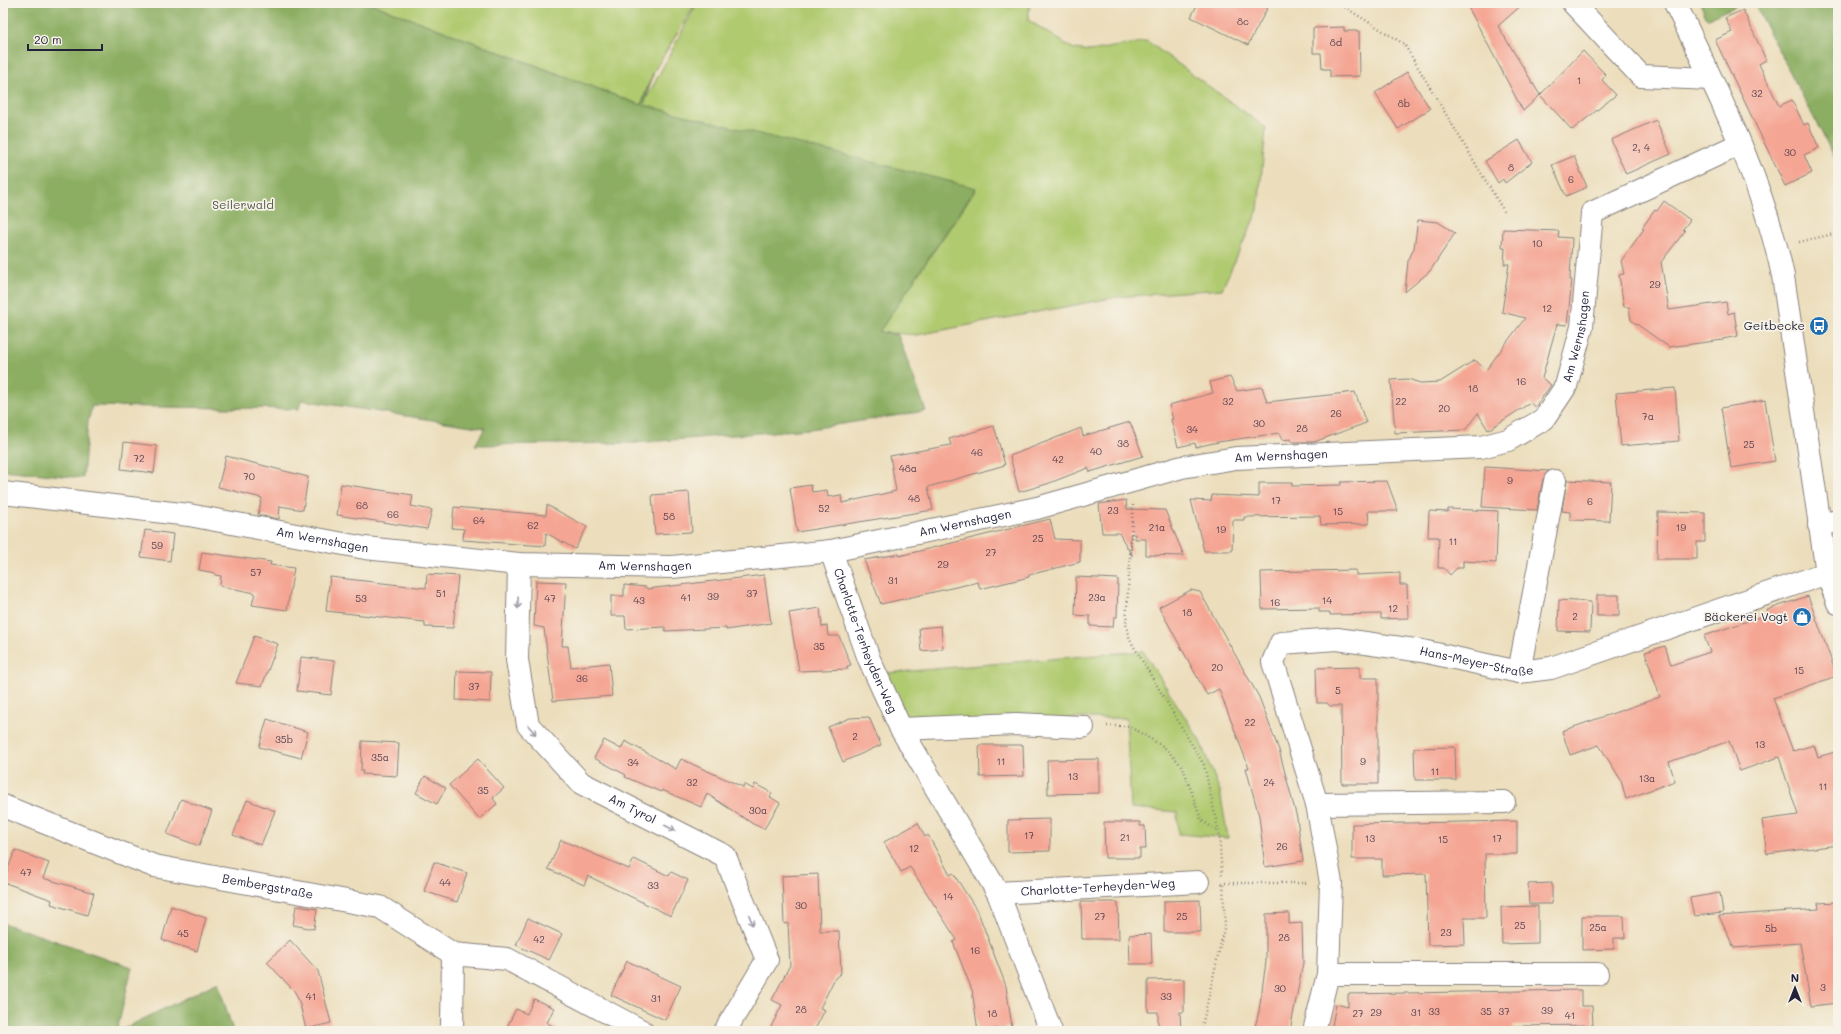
<svg xmlns="http://www.w3.org/2000/svg" width="1841" height="1034" font-family="Mali,sans-serif">
  <style>
    .green { fill: #b0ca70; stroke: #697656 }
    .forest { fill: #8cae62; stroke: #57684e }
    .building { fill: #f5a593 }
    .lines { fill: none; stroke-linecap: round; stroke-linejoin: round }
    .minor-casing { stroke: #87807c; stroke-width: 24 }
    .path { stroke: #87807c; stroke-width: 2.5; stroke-dasharray: 1 3; stroke-linecap: butt }
    .minor { stroke: #fff; stroke-width: 22 }
    .oneway { stroke: #9c9ca7 }
    .labels { text-anchor: middle; stroke-width: 3.5; stroke-linejoin: round; paint-order: stroke }
    .number-label { font-size: 10px; fill: #574351 }
    .park-label { font-size: 12px; fill: #4d544b; stroke: #f7f3e8 }
    .poi-label { font-size: 12px; fill: #22223b; stroke: #f7f3e8; text-anchor: end }
    .street-label { font-size: 12px; fill: #22223b; stroke: #f7f3e8 }
  </style>
  <rect width="100%" height="100%" fill="#f7f3e8"/>
  <filter id="ink" filterUnits="userSpaceOnUse"><feTurbulence type="fractalNoise" baseFrequency=".025" numOctaves="2"/><feDisplacementMap in="SourceGraphic" scale="8" xChannelSelector="R" yChannelSelector="G"/><feConvolveMatrix kernelMatrix="1 2 1 2 8 2 1 2 1" color-interpolation-filters="sRGB"/></filter>
  <filter id="wash" filterUnits="userSpaceOnUse"><feTurbulence type="fractalNoise" baseFrequency=".012" numOctaves="4" result="noise"/><feDisplacementMap in="SourceGraphic" scale="16" xChannelSelector="R" yChannelSelector="G"/><feGaussianBlur stdDeviation="0.9" result="paint"/><feColorMatrix in="noise" values="0 0 0 0 0 0 0 0 0 0 0 0 0 0 0 0 0 1.4 0 .05"/><feComposite in="paint" operator="in"/></filter>
  <g filter="url(#wash)">
    <rect width="100%" height="100%" fill="#ecdebc"/>
    <!-- green -->
    <path class="green" d="M369,3H696L654,71L641,105Z
      M697,3H1030L1028,20L1074,49L1090,51L1147,41L1266,128L1258,210L1222,289L1117,297L917,335L879,332L976,189L643,105Z
      M1143,651L1199,739L1220,791L1228,838L1178,834L1177,812L1131,808L1126,718H1086L908,724L887,673Z"/>
    <!-- forest -->
    <path class="forest" d="M3,3H369L641,105L654,71L644,105L976,188L879,332L898,335L926,411L810,429L635,443L475,445L485,428L301,400L299,409L92,406L88,422L83,478L3,470Z
      M1700,3H1743L1707,19Z
      M1754,3H1838V164Z
      M3,923L132,967L117,1031H3Z
      M218,982L233,1031H119Z"/>
    <g id="blocks">
      <!-- building -->
      <path class="building" d="M1198,3H1270L1248,45L1191,17Z
        M1466,3H1524L1498,26L1540,95L1523,111Z
        M1743,10L1766,60L1759,64L1779,106L1792,100L1804,125L1808,123L1819,148L1804,155L1812,173L1785,186L1715,40L1732,32L1725,18Z
        M1344,27V31H1359L1360,76L1330,77V69H1322L1321,53H1313V28Z
        M1583,51L1606,75L1602,80L1616,95L1572,130L1540,95Z
        M1407,72L1430,109L1398,129L1375,93Z
        M1656,120L1671,154L1626,174L1611,140Z
        M1519,140L1532,162L1505,183L1503,179L1498,183L1485,161Z
        M1574,156L1587,187L1566,196L1552,165Z
        M1664,201L1690,220L1683,229L1685,231L1661,262L1669,310L1726,302L1728,314L1734,312L1738,336L1723,339V340L1669,347L1631,320L1629,307H1624L1619,275L1624,274L1621,261L1644,229L1642,228L1655,210L1657,211Z
        M1418,220L1438,222L1455,233L1430,271L1405,292L1408,261L1414,248Z
        M1503,229L1559,231L1558,237L1572,238L1570,280H1572L1567,325L1557,324L1542,378L1551,385L1535,407L1530,403L1488,430L1478,413L1465,430L1395,433L1391,380L1408,379L1420,383L1440,382L1475,360L1486,370L1525,318L1502,312L1509,264H1504L1505,248H1502Z
        M1230,377L1237,391L1262,387L1267,402L1355,392L1366,423L1314,442H1292L1291,439L1282,440L1279,433L1218,442L1196,447L1195,443L1178,447L1171,419H1173L1169,405L1213,393L1210,382Z
        M1675,388L1679,441L1621,446L1616,393Z
        M1765,400L1775,461L1731,468L1721,408Z
        M1130,422L1143,456L1090,472L1088,468L1047,484L1019,492L1010,456L1081,428L1083,436Z
        M994,426L1005,465L928,487L933,510L797,532L790,488L811,485L812,492L827,490L828,497L841,495L842,503L896,491L890,456L951,445L949,439Z
        M124,442L157,446L154,473L121,469Z
        M226,456L308,477L303,510L280,506L279,519L258,515L262,498L218,487Z
        M1485,467L1549,471L1543,479L1537,510L1482,507Z
        M1567,480L1611,482L1609,521L1570,520V512L1562,511Z
        M1387,481L1398,511H1368L1369,524L1321,525L1320,516L1244,517V520H1233L1232,551H1204L1191,500L1211,501L1212,495L1259,497V483H1292V486L1341,485V482Z
        M341,484L413,495L411,506L432,510L427,529L337,515Z
        M689,492L692,532L655,534L652,495Z
        M1126,500L1127,509L1165,510L1184,556L1146,555V539H1135V534H1130L1132,556L1119,533H1102L1099,504Z
        M547,505L587,527L575,549L546,533L545,546L463,540L464,529L452,528L454,507L546,515Z
        M1448,509L1498,511L1496,563L1463,561V568H1457L1450,575L1444,568H1438L1439,537H1428L1429,511L1448,512Z
        M1658,512L1705,513V542H1697V559H1657Z
        M1050,519L1055,539L1080,540V562L1029,575V577L980,589L978,582L881,604L864,560L899,554V556Z
        M145,530L173,534L170,561L141,557Z
        M202,552L271,562L270,565L294,568L287,610L252,605L255,593L220,586L221,576L215,575V573L199,570Z
        M1356,570V575L1400,573V585H1407L1408,618L1381,619V614L1330,615V612H1319V608L1262,609L1261,572Z
        M427,574L458,576L453,628L425,627V622L326,611L330,577L426,588Z
        M764,575L771,623L726,630V628L665,631V627L626,629L625,616H611V596H624V585L646,587L647,589Z
        M1076,577L1118,579L1117,617H1114L1113,627L1090,626V616L1075,615Z
        M536,581L566,582L562,646H568L571,667L609,663L612,696L553,701L544,628L534,626Z
        M1191,590L1200,592L1259,697L1279,750L1297,818L1303,861L1265,867L1259,816L1246,768H1249L1219,689L1207,695L1159,607Z
        M1597,595H1619V616H1597Z
        M1808,596L1837,676L1773,698L1793,751L1814,745L1818,757L1838,751V845L1767,854L1762,820L1798,815L1779,757L1740,771L1729,741L1669,762L1675,781L1626,799L1621,780L1599,745L1570,755L1562,731L1660,697L1645,652L1665,646L1671,665L1710,652L1704,636L1768,614L1767,610Z
        M1559,600L1591,602L1590,632L1558,631Z
        M820,608L822,627L827,626L828,636H839L851,665L847,666L848,669L799,671L789,613Z
        M941,626L943,649L921,651L919,628Z
        M254,636L278,644L262,686L236,683Z
        M301,657L335,661L331,695L297,691Z
        M1360,667V678H1378V784H1342L1341,706H1330L1327,703H1317L1316,668Z
        M457,671L491,672L490,702L456,700Z
        M869,717L881,745L843,762L828,727L850,718Z
        M267,719L308,732L301,758L259,747Z
        M604,740L621,749L625,741L676,769L681,759L743,787L744,784L753,789L755,784L772,793L770,797L780,803L764,829L753,824L707,794L701,807L662,790L661,792L625,777L626,775L594,758Z
        M362,741L399,743L397,776L362,774L363,771H361Z
        M979,745H1023L1024,776L980,777Z
        M1455,747L1456,780H1415L1414,748Z
        M478,759L504,788L493,798L497,804L479,819L449,785Z
        M1099,759V793L1048,794L1047,760Z
        M425,776L446,788L437,804L416,793Z
        M181,799L212,811L199,846L167,834Z
        M247,800L275,811L261,845L233,835Z
        M1050,819V851L1008,852V820Z
        M1517,821V854H1485L1486,918H1464L1465,944L1428,945L1426,874L1382,875V859H1352V824Z
        M1104,822H1140V826H1145L1146,849H1140V858H1105Z
        M918,823L925,837L928,835L950,875L953,873L978,912L1006,986L1012,1027L978,1031L972,990L953,942L957,940L910,867L901,872L884,842Z
        M561,840L629,869L634,859L669,876L671,872L688,880L671,916L588,876L584,885L548,869Z
        M15,850L49,863L43,878L94,893L87,915L51,904L52,900L3,882Z
        M434,862L467,873L457,902L424,891Z
        M818,874L820,931H839L841,973L835,978L820,1008L825,1010L814,1031H769L782,1005L772,1000L790,965L788,923L784,924L782,876Z
        M1552,883V904H1529L1528,884Z
        M1720,893L1723,913L1694,916L1690,898Z
        M1200,900L1201,932H1164V901Z
        M1081,902H1118L1119,939H1082Z
        M1838,902V1003L1811,1006L1800,943L1734,948L1719,916L1819,909L1818,903Z
        M171,906L206,918L197,951L162,940Z
        M296,906L317,909L314,929L293,925Z
        M1538,906V943L1502,944L1501,907Z
        M1289,913V924L1302,923L1303,963L1290,1031H1254L1259,1011L1266,962V914Z
        M1582,916H1624L1625,938H1614V949L1582,950Z
        M528,918L562,934L549,960L516,945Z
        M1151,934L1152,964H1130L1129,935Z
        M290,940L318,971L331,1023L306,1029L299,1001L295,992L267,962Z
        M627,961L681,986L665,1020L611,995Z
        M1184,979V1012H1180L1181,1031H1158V1012H1148V980Z
        M1581,990V1006H1592L1593,1025L1513,1026L1514,1031H1355L1332,1026L1336,1004L1348,1007V994Z
        M534,999L554,1008L547,1023L563,1031H505L516,1009L527,1014Z"/>
    </g>
  </g>
  <g filter="url(#ink)">
    <use href="#blocks" fill-opacity="0" stroke="#87807c" stroke-width="1"/>
    <g class="lines">
      <!-- minor casing -->
      <g class="minor-casing">
        <g id="minor">
          <path d="M1573,3L1641,76L1711,79"/>
          <path d="M1675,3C1717,91 1763,180 1783,276L1827,573L1838,603"/>
          <path id="s1" d="M3,493L189,515L365,548L519,564L672,567L831,551L1037,508L1182,467L1236,458L1481,447L1508,440L1544,419L1566,386L1582,327L1592,213L1740,144"/>
          <path d="M1819,525L1838,521"/>
          <path id="s2" d="M831,551L869,659L901,729L998,893L1051,1031"/>
          <path id="s3" d="M519,564L517,660L528,725L581,783L725,856L767,960L725,1031"/>
          <path d="M1519,672L1555,481"/>
          <path d="M901,729L1016,724L1083,727"/>
          <path d="M1317,804L1504,802"/>
          <path id="s4" d="M3,806L154,866L380,907L453,954L507,959L642,1031"/>
          <path id="s5" d="M998,893L1198,882"/>
          <path d="M1328,974H1597"/>
          <path d="M450,1031L452,1028L453,954"/>
          <path id="s6" d="M1314,1031L1328,974L1331,883L1317,804L1273,662L1281,643L1337,639L1422,651L1519,672L1551,668L1827,573"/>
        </g>
      </g>
      <!-- path -->
      <path class="path" d="M1338,3L1404,44L1505,213
        M1799,242L1838,233
        M1133,505L1126,624L1130,640L1204,765L1219,833L1222,875
        M1107,726H1129L1164,747L1183,767L1201,820L1219,832
        M1221,883H1308
        M1201,1031L1225,924L1223,884"/>
      <!-- minor -->
      <use href="#minor" class="minor"/>
    </g>
    <!-- one-way arrows -->
    <defs><path id="oneway-shaft" d="M-6 0H5M1.5-3L5.5 0L1.5 3" fill="none" stroke-width="1.6" stroke-linecap="round" stroke-linejoin="round"/></defs>
    <g class="oneway">
      <use href="#oneway-shaft" transform="translate(518 603) rotate(91)"/>
      <use href="#oneway-shaft" transform="translate(532 730) rotate(49)"/>
      <use href="#oneway-shaft" transform="translate(670 828) rotate(27)"/>
      <use href="#oneway-shaft" transform="translate(751 920) rotate(68)"/>
    </g>
  </g>
  <!-- icons -->
  <defs>
    <g id="bus-disc" transform="scale(1)"><circle r="9.5" fill="#1f6fb2" stroke="#f7f3e8"/><path d="M-5-6H5V4H4V6H2V4H-2V6H-4V4H-5ZM-3.5-4V0h7V-4ZM-3.5 1.2v1.5H-2V1.2ZM2 1.2v1.5H3.5V1.2Z" fill="#fff"/></g>
    <g id="shop-disc" transform="scale(1)"><circle r="9.5" fill="#1f6fb2" stroke="#f7f3e8"/><path d="M-5-2.5h2.3a2.7 3.5 0 0 1 5.4 0H5L5.5 6h-11ZM-1.5-2.5h3a1.5 2.3 0 0 0-3 0Z" fill="#fff"/></g>
  </defs>
  <g fill-rule="evenodd">
    <use href="#bus-disc" x="1819" y="326"/>
    <use href="#shop-disc" x="1802" y="617"/>
  </g>
  <g class="labels">
    <!-- number labels -->
    <g class="number-label">
      <text x="1243" y="25">8c</text>
      <text x="1336" y="46">8d</text>
      <text x="1579" y="84">1</text>
      <text x="1757" y="97">32</text>
      <text x="1404" y="107">8b</text>
      <text x="1641" y="151">2, 4</text>
      <text x="1790" y="156">30</text>
      <text x="1511" y="171">8</text>
      <text x="1571" y="183">6</text>
      <text x="1537" y="247">10</text>
      <text x="1655" y="288">29</text>
      <text x="1547" y="312">12</text>
      <text x="1521" y="385">16</text>
      <text x="1473" y="392">18</text>
      <text x="1228" y="405">32</text>
      <text x="1401" y="405">22</text>
      <text x="1444" y="412">20</text>
      <text x="1336" y="417">26</text>
      <text x="1648" y="420">7a</text>
      <text x="1259" y="427">30</text>
      <text x="1302" y="432">28</text>
      <text x="1192" y="433">34</text>
      <text x="1123" y="447">38</text>
      <text x="1749" y="448">25</text>
      <text x="1096" y="455">40</text>
      <text x="977" y="456">46</text>
      <text x="139" y="462">72</text>
      <text x="1058" y="463">42</text>
      <text x="908" y="472">48a</text>
      <text x="249" y="480">70</text>
      <text x="1510" y="484">9</text>
      <text x="914" y="502">48</text>
      <text x="1276" y="504">17</text>
      <text x="1590" y="505">6</text>
      <text x="362" y="509">68</text>
      <text x="824" y="512">52</text>
      <text x="1113" y="514">23</text>
      <text x="1338" y="515">15</text>
      <text x="393" y="518">66</text>
      <text x="669" y="520">58</text>
      <text x="479" y="524">64</text>
      <text x="533" y="529">62</text>
      <text x="1157" y="531">21a</text>
      <text x="1681" y="531">19</text>
      <text x="1221" y="533">19</text>
      <text x="1038" y="542">25</text>
      <text x="1453" y="545">11</text>
      <text x="157" y="549">59</text>
      <text x="991" y="556">27</text>
      <text x="943" y="568">29</text>
      <text x="256" y="576">57</text>
      <text x="893" y="584">31</text>
      <text x="441" y="597">51</text>
      <text x="752" y="597">37</text>
      <text x="713" y="600">39</text>
      <text x="686" y="601">41</text>
      <text x="1097" y="601">23a</text>
      <text x="361" y="602">53</text>
      <text x="550" y="602">47</text>
      <text x="639" y="604">43</text>
      <text x="1327" y="604">14</text>
      <text x="1275" y="606">16</text>
      <text x="1393" y="612">12</text>
      <text x="1187" y="616">18</text>
      <text x="1575" y="620">2</text>
      <text x="819" y="650">35</text>
      <text x="1217" y="671">20</text>
      <text x="1799" y="674">15</text>
      <text x="582" y="682">36</text>
      <text x="474" y="690">37</text>
      <text x="1338" y="694">5</text>
      <text x="1250" y="726">22</text>
      <text x="855" y="740">2</text>
      <text x="284" y="743">35b</text>
      <text x="1760" y="748">13</text>
      <text x="380" y="761">35a</text>
      <text x="1001" y="765">11</text>
      <text x="1363" y="765">9</text>
      <text x="633" y="766">34</text>
      <text x="1435" y="775">11</text>
      <text x="1073" y="780">13</text>
      <text x="1647" y="782">13a</text>
      <text x="692" y="786">32</text>
      <text x="1269" y="786">24</text>
      <text x="1823" y="790">11</text>
      <text x="483" y="794">35</text>
      <text x="758" y="814">30a</text>
      <text x="1029" y="839">17</text>
      <text x="1125" y="841">21</text>
      <text x="1370" y="842">13</text>
      <text x="1497" y="842">17</text>
      <text x="1443" y="843">15</text>
      <text x="1282" y="850">26</text>
      <text x="914" y="852">12</text>
      <text x="26" y="876">47</text>
      <text x="445" y="886">44</text>
      <text x="653" y="889">33</text>
      <text x="948" y="900">14</text>
      <text x="801" y="909">30</text>
      <text x="1100" y="920">27</text>
      <text x="1182" y="920">25</text>
      <text x="1520" y="929">25</text>
      <text x="1598" y="931">25a</text>
      <text x="1771" y="932">5b</text>
      <text x="1446" y="936">23</text>
      <text x="183" y="937">45</text>
      <text x="1284" y="941">28</text>
      <text x="539" y="943">42</text>
      <text x="975" y="954">16</text>
      <text x="1823" y="991">3</text>
      <text x="1280" y="992">30</text>
      <text x="311" y="1000">41</text>
      <text x="1166" y="1000">33</text>
      <text x="656" y="1002">31</text>
      <text x="801" y="1013">28</text>
      <text x="1547" y="1014">39</text>
      <text x="1434" y="1015">33</text>
      <text x="1486" y="1015">35</text>
      <text x="1504" y="1015">37</text>
      <text x="1376" y="1016">29</text>
      <text x="1416" y="1016">31</text>
      <text x="992" y="1017">18</text>
      <text x="1358" y="1017">27</text>
      <text x="1570" y="1019">41</text>
    </g>
    <!-- park labels -->
    <g class="park-label">
      <text x="243" y="209">Seilerwald</text>
    </g>
    <!-- poi labels -->
    <g class="poi-label">
      <text x="1805" y="330">Geitbecke</text>
      <text x="1788" y="621">Bäckerei Vogt</text>
    </g>
    <!-- street labels -->
    <g class="street-label">
      <text dy="4" stroke="none"><textPath href="#s1" startOffset="1655">Am Wernshagen</textPath></text>
      <text dy="4" stroke="none"><textPath href="#s1" startOffset="1295">Am Wernshagen</textPath></text>
      <text dy="4" stroke="none"><textPath href="#s1" startOffset="971">Am Wernshagen</textPath></text>
      <text dy="4" stroke="none"><textPath href="#s1" startOffset="323">Am Wernshagen</textPath></text>
      <text dy="4" stroke="none"><textPath href="#s1" startOffset="647">Am Wernshagen</textPath></text>
      <text dy="4" stroke="none"><textPath href="#s2" startOffset="96">Charlotte-Terheyden-Weg</textPath></text>
      <text dy="4" stroke="none"><textPath href="#s6" startOffset="597">Hans-Meyer-Straße</textPath></text>
      <text dy="4" stroke="none"><textPath href="#s3" startOffset="298">Am Tyrol</textPath></text>
      <text dy="4" stroke="none"><textPath href="#s4" startOffset="278">Bembergstraße</textPath></text>
      <text dy="4" stroke="none"><textPath href="#s5" startOffset="100">Charlotte-Terheyden-Weg</textPath></text>
    </g>
  </g>
  <!-- margin -->
  <rect width="1841" height="1034" fill="none" stroke="#f7f3e8" stroke-width="16"/>
  <!-- north arrow -->
  <g transform="translate(1795 988)" stroke="#f7f3e8" stroke-width="3" paint-order="stroke">
  <path d="M0-3L7 15L0 10L-7 15Z" fill="#22223b"/>
  <text y="-6" font-size="11" font-weight="bold" text-anchor="middle" fill="#22223b">N</text>
  </g>
  <!-- scale -->
  <path d="M28 44v6h74v-6" fill="none" stroke="#22223b" stroke-width="2"/>
  <text x="34" y="44" font-size="12" fill="#22223b" stroke="#f7f3e8" stroke-width="3" paint-order="stroke">20 m</text>
</svg>
